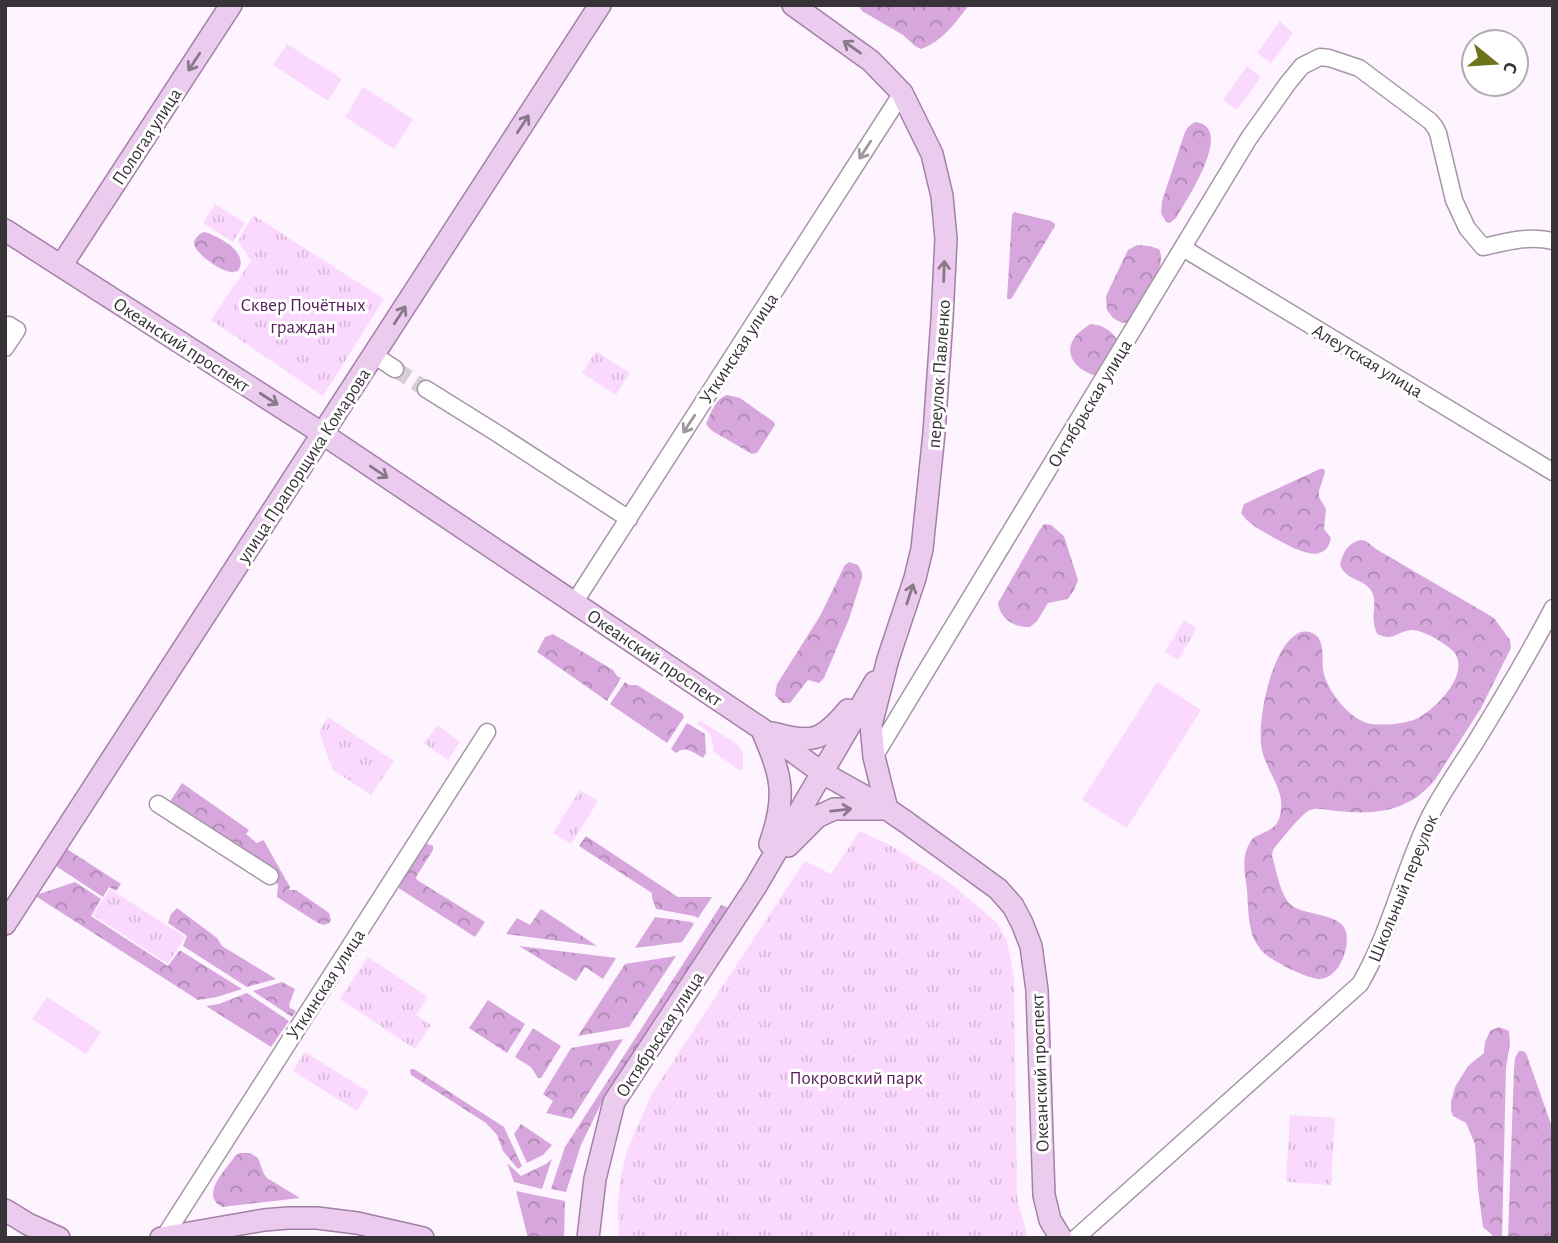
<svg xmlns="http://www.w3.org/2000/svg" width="1558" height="1243" font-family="'Alegreya Sans',sans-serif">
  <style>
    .grass { fill: #fbd8fe }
    .forest { fill: url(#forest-crowns) }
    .park { fill: url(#park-tufts) }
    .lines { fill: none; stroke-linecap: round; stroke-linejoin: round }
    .minor-tunnel { stroke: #d6cdd7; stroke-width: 16; stroke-dasharray: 16 8; stroke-linecap: butt }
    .minor-casing { stroke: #a697a7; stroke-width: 19 }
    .major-casing { stroke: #a380a7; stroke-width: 24 }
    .minor { stroke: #fff; stroke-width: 16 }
    .major { stroke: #ebccee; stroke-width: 21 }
    .oneway { stroke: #89778a }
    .oneway2 { stroke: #9c989c }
    .labels { text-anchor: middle; stroke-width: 6; stroke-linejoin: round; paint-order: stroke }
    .street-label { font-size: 19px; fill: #383239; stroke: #fff }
    .park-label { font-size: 19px; fill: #571d5d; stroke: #fff }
  </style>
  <defs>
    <pattern id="forest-crowns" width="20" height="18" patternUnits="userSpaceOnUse" patternTransform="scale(1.75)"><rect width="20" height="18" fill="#d7a6dc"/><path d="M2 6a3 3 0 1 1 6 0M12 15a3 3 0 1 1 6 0" fill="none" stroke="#af88b3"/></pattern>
    <pattern id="park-tufts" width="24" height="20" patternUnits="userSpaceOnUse" patternTransform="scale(1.75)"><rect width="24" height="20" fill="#fbd8fe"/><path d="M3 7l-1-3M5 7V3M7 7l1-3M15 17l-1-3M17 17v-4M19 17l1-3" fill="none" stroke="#d8bada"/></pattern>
  </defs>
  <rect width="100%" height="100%" fill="#fef4ff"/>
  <!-- grass -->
  <path class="grass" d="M1280,21L1293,33L1271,63L1257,53Z
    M287,44L342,79L328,101L273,65Z
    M1247,66L1261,77L1237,110L1223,100Z
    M363,87L413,119L394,149L345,117Z
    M1157,682L1201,710L1127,828L1082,800Z
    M699,720L737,744L743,753V769L739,770L714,752C712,735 712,734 697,724Z
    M47,997L101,1032L86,1054L32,1019Z"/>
  <!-- forest -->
  <path class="forest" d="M858,5H969C956,22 942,42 921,49L915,46L903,35L862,11Z
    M1195,122C1236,126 1186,201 1176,218L1170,223L1166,222L1161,213L1162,201L1185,132L1188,127Z
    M1014,212L1051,221L1055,224V226L1013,296L1011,299H1007L1012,215Z
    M205,232C220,237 250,253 238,271C233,272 231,273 227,271C218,269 193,252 194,242C195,238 199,235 201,233Z
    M1137,245L1149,246L1159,249C1169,268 1139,305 1129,322L1122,323L1113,318L1107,310L1106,296L1128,250Z
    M1091,324C1103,325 1115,332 1118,343L1096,376C1064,366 1061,340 1091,324Z
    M727,395L740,398L774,422L775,425L757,453L752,454L714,432L709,428L706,424C711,413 715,399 727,395Z
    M1320,469H1324L1325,472L1319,491V497L1326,509L1324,529L1331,538C1325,568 1292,547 1276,539C1263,531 1250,526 1241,513L1244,504Z
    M1044,524L1051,525L1064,536L1078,580L1074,590L1068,599L1048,603L1037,621L1030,627C1015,628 1000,619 998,603L1039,531Z
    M1360,540L1366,541L1376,549L1494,618L1510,640L1511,648L1481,708L1435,780C1408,812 1376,815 1337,811C1327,810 1319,807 1310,810C1302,813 1280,841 1273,850L1272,856C1276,869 1281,897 1291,905C1305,916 1342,913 1346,932C1350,948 1339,978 1320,979C1307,979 1270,960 1262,951C1259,948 1255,941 1253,937C1248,923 1248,905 1247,889C1244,871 1241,853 1253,838C1267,830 1279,830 1281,810C1284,789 1266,770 1262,750C1256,723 1271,646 1299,633C1305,630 1313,632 1318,637C1325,647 1321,662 1324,674C1329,692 1346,714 1364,722C1376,727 1404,724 1416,719C1435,710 1471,674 1454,652C1447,644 1423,630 1412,630C1397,631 1393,642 1377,634C1376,630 1374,627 1374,623C1372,612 1378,599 1370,589C1361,578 1346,580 1340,565C1343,552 1347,544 1360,540Z
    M849,562L858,565L862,573V578L849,619L824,678L819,683L808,680L790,703H782L775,695L777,684L820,616L845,565Z
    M553,634L613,670L617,676L621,678L607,701L537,652L545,637Z
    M625,682L629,685H637L683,714L684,717L667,743L610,704Z
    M687,723L705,734L706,753L703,758C693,752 686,745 676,753L671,749Z
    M182,783L249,830L246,834L257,843L263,840L264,841L290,887L289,890H296L329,913L331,920L329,923L324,925L318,923L277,897L278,886L276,880L167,806Z
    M586,836L678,897H712L698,918L694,916L656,909L652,898V893L579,846Z
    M425,844H428L433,846V850L416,877L417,880L485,922L475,937L397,887Z
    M67,849L121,884L116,891L109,887L103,897L56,866Z
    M75,882L101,899L91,916L168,966L179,951H181L242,989L217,997L198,1000L37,897L39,894Z
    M721,905L727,907V910L601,1104L581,1145L566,1192L551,1189L565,1147Z
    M177,908L217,938L222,946L276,979L247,987L183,946L187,936L168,923L171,914Z
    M541,909L597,946L506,934L517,918L530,925Z
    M655,917L691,922L694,924L682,942L635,948Z
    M519,946L616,958L603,979L585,967L576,981Z
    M676,956L629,1027L578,1036L625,964Z
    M282,982L295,989L289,1005L290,1008L296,1011L292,1017L253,991Z
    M247,993L289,1021L271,1047L206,1006L219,1004Z
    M488,1000L525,1024L507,1053L469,1028Z
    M1499,1027L1509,1031L1510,1043L1506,1068L1502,1238H1492V1235L1483,1227L1478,1189L1475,1144L1466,1123L1453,1116L1451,1110V1102L1455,1087L1468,1066L1484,1053L1485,1042L1490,1031Z
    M533,1028L561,1046L541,1078H538L531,1067L515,1057Z
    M623,1039L572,1119L546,1113L553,1101L543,1094L571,1048Z
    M1519,1051H1523L1526,1053L1553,1130V1238H1508L1514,1069L1515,1058Z
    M411,1069H414L504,1127L522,1166L518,1169L503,1151L497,1135L486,1123L411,1075L410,1071Z
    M521,1124L552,1145L543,1155L527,1163L514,1134Z
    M240,1153H250L258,1158L264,1174L267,1178L300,1198L222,1207C199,1195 227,1168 236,1155Z
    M552,1159L542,1189L514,1182L507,1163L521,1176L546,1164Z
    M516,1191L565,1201L564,1238H528Z"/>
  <!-- park -->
  <path class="park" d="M215,204L245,223L233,242L203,223Z
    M253,215L384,299L323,396L211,320L251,261L238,241Z
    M596,351L630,373L616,395L582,373Z
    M1184,620L1197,628L1178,660L1165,652Z
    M328,717L394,761L371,795L333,770L319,732Z
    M438,725L460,742L448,760L424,743Z
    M580,790L598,801L571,844L553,833Z
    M859,831L888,844L949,882L997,923L1007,941L1014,978L1017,1198L1028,1238H619L618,1202L621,1175L627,1151L651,1095L805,861L831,874C840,860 851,846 859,831Z
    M110,889L185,937L168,964L93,915Z
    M368,957L428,997L416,1015L431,1025L415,1049L340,999Z
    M305,1052L369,1092L357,1111L293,1071Z
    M1290,1115L1335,1118L1331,1185L1286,1182Z"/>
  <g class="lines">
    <!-- minor-tunnel -->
    <path class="minor-tunnel" d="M395,369L426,389"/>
    <!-- minor casing -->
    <g class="minor-casing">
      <path id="minor" d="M1183,248L1553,472
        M5,348L17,330L9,325
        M374,355L395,369
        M426,389L495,432L629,519
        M574,603L902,93
        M874,757L1249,138L1288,83L1302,66L1320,57L1329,58L1359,68L1430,121L1435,127L1438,133L1454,200L1467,228L1483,247C1506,242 1529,235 1553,241
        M158,804L270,876
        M164,1237L487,732
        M1076,1238L1360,984C1391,931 1403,870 1430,816C1443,791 1460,767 1475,743C1502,699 1529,654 1553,608"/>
    </g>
    <!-- major casing -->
    <g class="major-casing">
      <path id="major" d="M793,5L871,61L902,93L932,154L942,196L946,239L942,319L934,433L922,549L915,578L888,659L871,725L874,757L887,809
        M5,230L323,434L762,729L821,772L887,809L906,822L998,889L1013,906L1022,923L1031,946L1037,990L1044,1195L1050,1220L1061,1238
        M61,266L231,5
        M762,730C782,777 787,795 770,844
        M773,733C813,744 822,741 848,710
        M788,846L817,817L834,809H885
        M5,924L600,5
        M5,1210L28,1224L59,1238
        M161,1238L264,1220L288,1218H317L357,1223L423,1238
        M588,1238L595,1179L614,1102L756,886L875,682"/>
    </g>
    <!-- minor -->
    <use href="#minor" class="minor"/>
    <!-- major -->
    <use href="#major" class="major"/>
  </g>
  <!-- one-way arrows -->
  <defs><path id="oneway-shaft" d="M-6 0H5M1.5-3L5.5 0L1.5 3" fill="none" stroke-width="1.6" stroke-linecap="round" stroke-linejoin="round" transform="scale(1.75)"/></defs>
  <g class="oneway">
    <use href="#oneway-shaft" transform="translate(852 47) rotate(-145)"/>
    <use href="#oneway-shaft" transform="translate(194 62) rotate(123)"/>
    <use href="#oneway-shaft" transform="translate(523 124) rotate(-57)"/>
    <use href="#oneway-shaft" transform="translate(944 271) rotate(-88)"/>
    <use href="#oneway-shaft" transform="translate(400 315) rotate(-57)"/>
    <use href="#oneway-shaft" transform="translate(269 399) rotate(33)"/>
    <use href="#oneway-shaft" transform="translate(379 472) rotate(34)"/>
    <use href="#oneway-shaft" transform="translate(910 594) rotate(-72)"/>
    <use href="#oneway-shaft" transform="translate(841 810) rotate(-6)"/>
  </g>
  <g class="oneway2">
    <use href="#oneway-shaft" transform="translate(865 150) rotate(123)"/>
    <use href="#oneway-shaft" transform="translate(689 424) rotate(123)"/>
  </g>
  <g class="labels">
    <!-- street labels -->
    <g class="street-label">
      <text transform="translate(146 136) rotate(-57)" y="7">Пологая улица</text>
      <text transform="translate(182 344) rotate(33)" y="7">Океанский проспект</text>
      <text transform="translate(738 348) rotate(-57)" y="7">Уткинская улица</text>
      <text transform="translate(1368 360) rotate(31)" y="7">Алеутская улица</text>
      <text transform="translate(938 374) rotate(-86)" y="7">переулок Павленко</text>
      <text transform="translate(1089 403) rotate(-59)" y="7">Октябрьская улица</text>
      <text transform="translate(303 465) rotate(-57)" y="7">улица Прапорщика Комарова</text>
      <text transform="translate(655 657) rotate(34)" y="7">Океанский проспект</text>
      <text transform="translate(1402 888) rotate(-68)" y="7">Школьный переулок</text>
      <text transform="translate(325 984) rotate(-57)" y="7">Уткинская улица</text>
      <text transform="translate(659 1034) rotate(-57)" y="7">Октябрьская улица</text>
      <text transform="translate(1039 1073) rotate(-92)" y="7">Океанский проспект</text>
    </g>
    <!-- park labels -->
    <g class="park-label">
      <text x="303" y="311">Сквер Почётных<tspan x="303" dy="22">граждан</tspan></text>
      <text x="856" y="1084">Покровский парк</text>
    </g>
  </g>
  <!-- border -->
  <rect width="1558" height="1243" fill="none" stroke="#383239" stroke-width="14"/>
  <!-- north arrow -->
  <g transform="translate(1495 63) rotate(108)"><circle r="33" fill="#ffffff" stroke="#afadb0" stroke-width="2"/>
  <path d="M0-5L12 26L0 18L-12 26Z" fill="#6e741c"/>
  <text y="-10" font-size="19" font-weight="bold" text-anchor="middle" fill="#383239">С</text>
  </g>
</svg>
